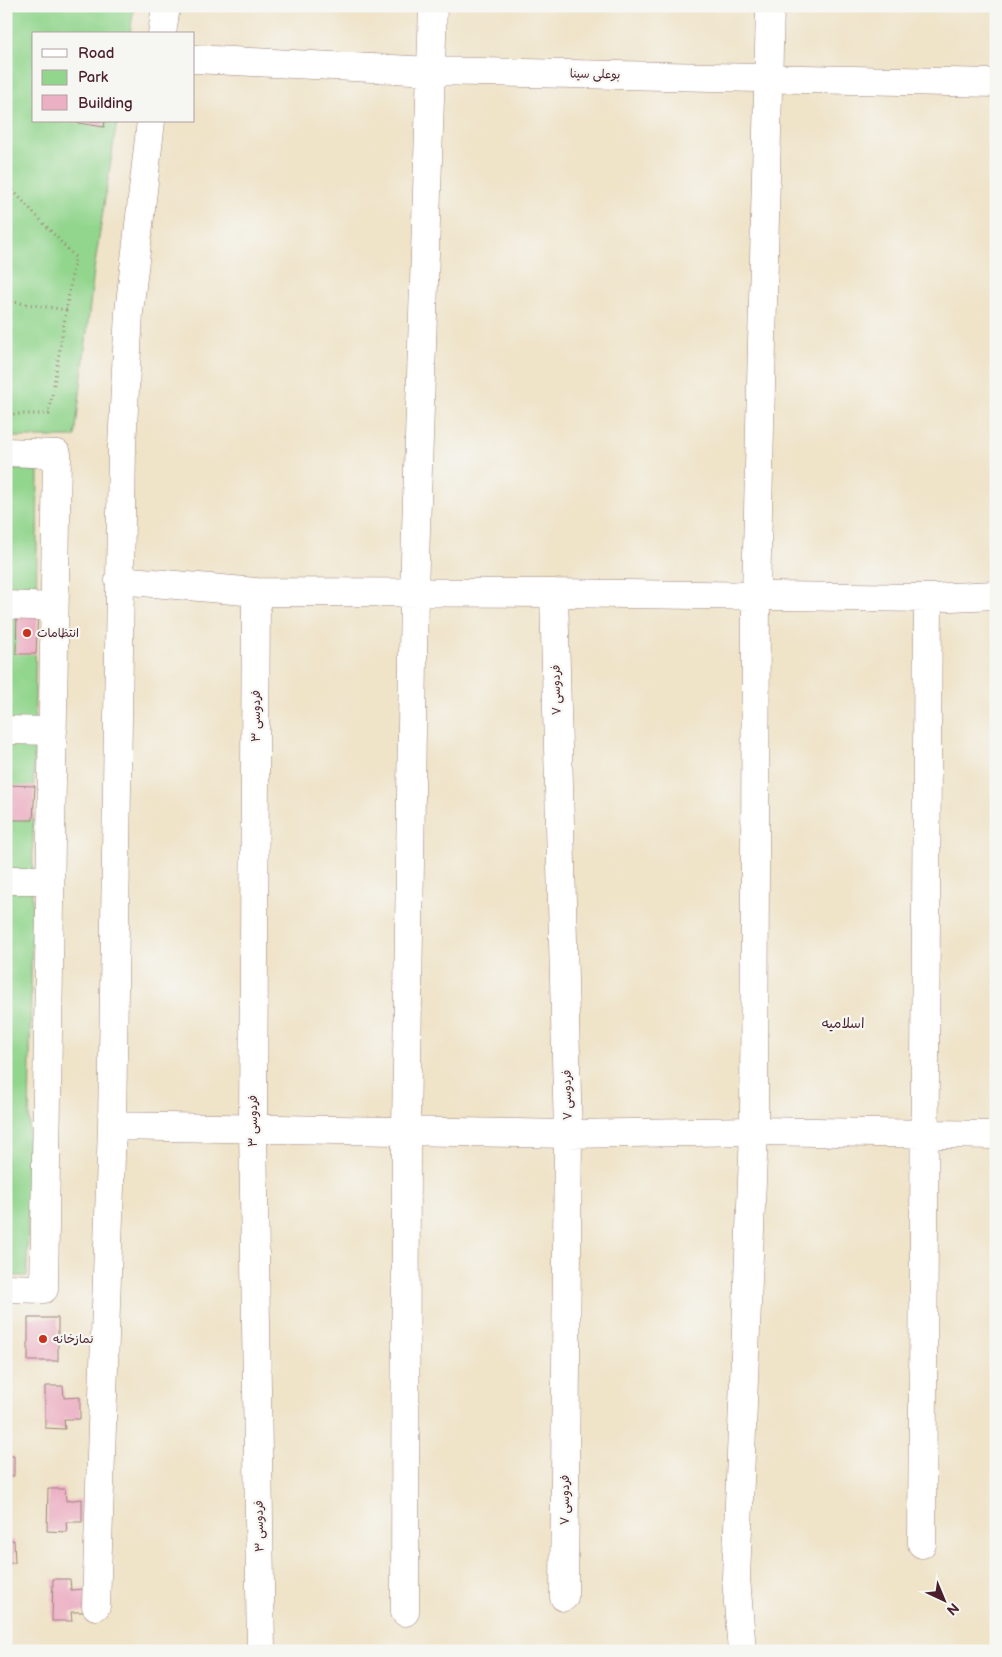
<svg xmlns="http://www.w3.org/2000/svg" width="1002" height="1657" font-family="'Balsamiq Sans','Playpen Sans Arabic',sans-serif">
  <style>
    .green { fill: #92d58d; stroke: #6e7a5c }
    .building { fill: #ecb0c4 }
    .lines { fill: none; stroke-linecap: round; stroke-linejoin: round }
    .minor-casing { stroke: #9c817a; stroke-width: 29 }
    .path { stroke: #9c817a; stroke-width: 3; stroke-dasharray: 1 4; stroke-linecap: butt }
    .minor { stroke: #fff; stroke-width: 28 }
    .poi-dot { fill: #c8321e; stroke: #f6f6f2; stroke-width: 2 }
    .labels { text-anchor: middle; stroke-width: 4.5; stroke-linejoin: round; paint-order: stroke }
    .street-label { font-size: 12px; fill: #4a1f2b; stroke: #f6f6f2 }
    .poi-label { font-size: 12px; fill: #4a1f2b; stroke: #f6f6f2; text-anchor: start }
    .neighbourhood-label { font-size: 14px; fill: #4a1f2b; stroke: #f6f6f2 }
  </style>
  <rect width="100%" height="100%" fill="#f6f6f2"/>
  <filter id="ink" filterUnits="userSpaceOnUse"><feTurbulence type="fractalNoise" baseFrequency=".02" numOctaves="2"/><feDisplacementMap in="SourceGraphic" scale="10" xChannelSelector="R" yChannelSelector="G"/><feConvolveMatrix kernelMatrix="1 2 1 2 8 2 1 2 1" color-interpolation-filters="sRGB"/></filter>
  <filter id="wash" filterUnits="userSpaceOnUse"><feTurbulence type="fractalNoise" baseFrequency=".0096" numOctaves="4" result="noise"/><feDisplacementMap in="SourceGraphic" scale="20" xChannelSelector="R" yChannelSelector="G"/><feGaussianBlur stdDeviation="1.12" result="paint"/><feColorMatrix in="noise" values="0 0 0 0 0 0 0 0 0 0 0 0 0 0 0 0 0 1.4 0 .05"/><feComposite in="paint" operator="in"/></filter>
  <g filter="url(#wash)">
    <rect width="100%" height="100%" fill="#efe3c8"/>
    <!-- green -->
    <path class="green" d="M6,6H134L130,34H34V121H117L94,270L75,437H6Z
      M6,469L38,470L27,1276H6Z"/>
    <g id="blocks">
      <!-- building -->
      <path class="building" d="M66,121H105L104,127Z
        M17,611H38L36,654H16Z
        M6,785L35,786L33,820H6Z
        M28,1318H58V1361H28Z
        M45,1386H63L64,1398L80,1397V1419H64L65,1429L45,1428Z
        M6,1456H14V1476L6,1477Z
        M48,1489H65L66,1501L82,1499V1522H66L67,1532L47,1531Z
        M14,1540L15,1563H6V1541Z
        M53,1579H70L71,1590L86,1589L87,1612H71L72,1621H52Z"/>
    </g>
  </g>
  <g filter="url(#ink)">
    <use href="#blocks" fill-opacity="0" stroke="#9c817a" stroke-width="1"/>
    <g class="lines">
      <!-- minor casing -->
      <g class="minor-casing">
        <path id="minor" d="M162,34L166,6
          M194,59L432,71L996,83
          M6,452L57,454L44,1289L6,1288
          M119,580L256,592L554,593L928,598L996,595
          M256,592L253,1128L261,1651
          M554,593L568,1134L564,1597
          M6,605L54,607
          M6,730L53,731
          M6,880H50
          M112,1126L568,1134L754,1131L996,1135
          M922,1544L928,598
          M96,1606L112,1126L122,446L129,312L151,121
          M405,1612L406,1131L414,592L433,6
          M742,1651L736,1578L754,1131L756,595L770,6"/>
      </g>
      <!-- path -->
      <path class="path" d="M6,183L75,257L49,414H6
        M6,301L67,310"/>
      <!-- minor -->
      <use href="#minor" class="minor"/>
    </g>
  </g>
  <!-- markers -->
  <g class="poi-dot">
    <circle cx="27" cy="633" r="5"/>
    <circle cx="43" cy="1339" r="5"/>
  </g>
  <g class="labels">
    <!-- street labels -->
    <g class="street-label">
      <text transform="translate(595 74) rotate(1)" y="4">بوعلی سینا</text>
      <text transform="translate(556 690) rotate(-91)" y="4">فردوسی ۷</text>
      <text transform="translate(256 716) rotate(-90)" y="4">فردوسی ۳</text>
      <text transform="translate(567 1095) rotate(-91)" y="4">فردوسی ۷</text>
      <text transform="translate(253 1121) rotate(-90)" y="4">فردوسی ۳</text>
      <text transform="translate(565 1500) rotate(-90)" y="4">فردوسی ۷</text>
      <text transform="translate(259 1526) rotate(-91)" y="4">فردوسی ۳</text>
    </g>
    <!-- poi labels -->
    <g class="poi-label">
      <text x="37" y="637">انتظامات</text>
      <text x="53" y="1343">نمازخانه</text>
    </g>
    <!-- neighbourhood labels -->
    <g class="neighbourhood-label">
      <text x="843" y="1028">اسلامیه</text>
    </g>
  </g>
  <!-- margin -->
  <rect width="1002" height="1657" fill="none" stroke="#f6f6f2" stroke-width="25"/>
  <!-- legend -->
  <rect x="32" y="32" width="162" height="90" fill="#f6f6f2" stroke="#b1a0a2"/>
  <rect x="42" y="49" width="25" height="8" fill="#ffffff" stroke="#b1a0a2"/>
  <text x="78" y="58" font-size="15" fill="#4a1f2b">Road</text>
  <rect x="42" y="70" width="25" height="15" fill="#92d58d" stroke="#b1a0a2"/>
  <text x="78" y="82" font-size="15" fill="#4a1f2b">Park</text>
  <rect x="42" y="95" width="25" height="15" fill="#ecb0c4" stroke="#b1a0a2"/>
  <text x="78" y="108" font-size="15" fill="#4a1f2b">Building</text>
  <!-- north arrow -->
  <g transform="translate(944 1600) rotate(136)" stroke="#f6f6f2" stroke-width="4" paint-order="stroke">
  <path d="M0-4L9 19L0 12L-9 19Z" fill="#4a1f2b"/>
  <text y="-8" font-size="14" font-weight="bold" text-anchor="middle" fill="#4a1f2b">N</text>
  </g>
</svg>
